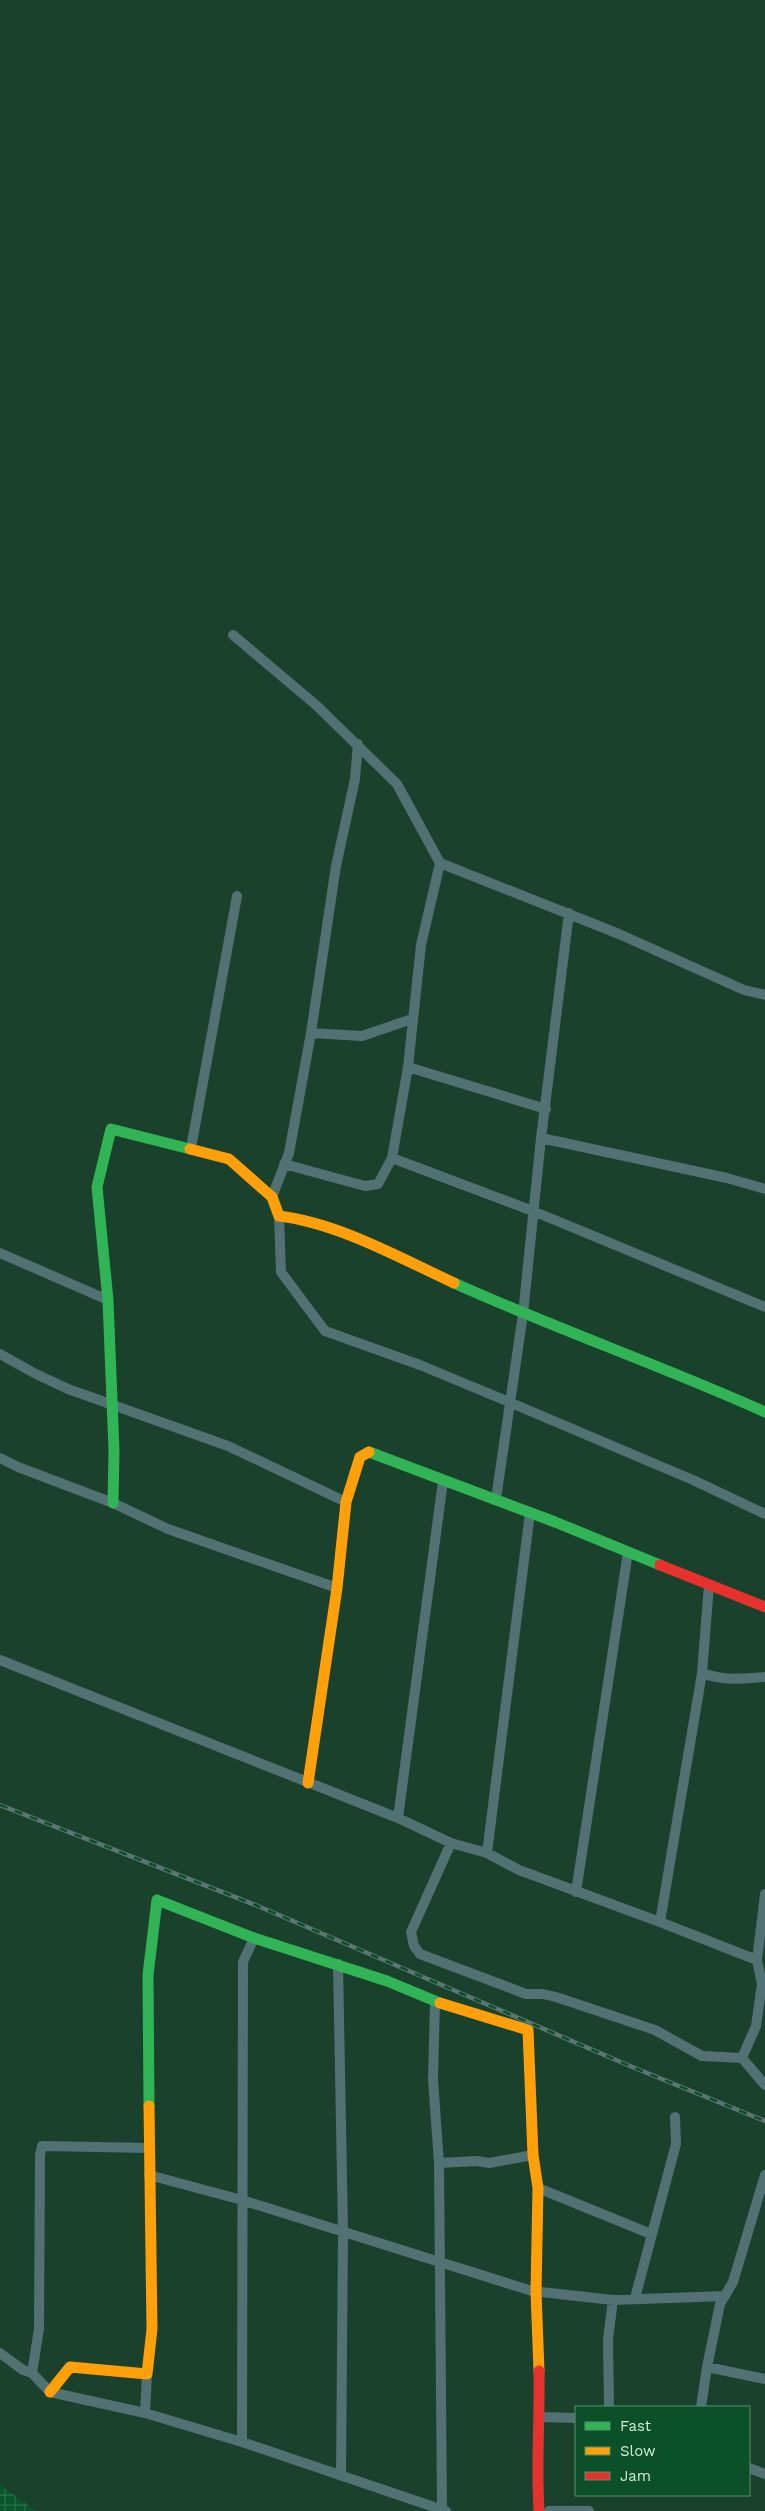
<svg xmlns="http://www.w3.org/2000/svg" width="765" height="2511" font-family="'Work Sans',sans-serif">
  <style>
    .industrial { fill: url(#industrial-grid) }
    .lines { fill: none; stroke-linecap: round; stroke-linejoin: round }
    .street { stroke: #517173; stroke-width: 10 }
    .fast { stroke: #30b455; stroke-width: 11 }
    .slow { stroke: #ff9f0a; stroke-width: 11 }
    .jam { stroke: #e5322d; stroke-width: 11 }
    .rail-casing { stroke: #5a7572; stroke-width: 4.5 }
    .rail { stroke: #0b5029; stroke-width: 2.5; stroke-dasharray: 8; stroke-linecap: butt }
  </style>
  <defs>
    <pattern id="industrial-grid" width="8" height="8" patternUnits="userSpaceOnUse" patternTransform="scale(1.25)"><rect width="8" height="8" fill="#09562c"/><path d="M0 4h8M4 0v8" fill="none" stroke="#2c6f4a"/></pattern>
  </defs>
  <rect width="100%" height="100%" fill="#1a412b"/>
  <!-- industrial -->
  <path class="industrial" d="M0,2485L36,2511H0Z"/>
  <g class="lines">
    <!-- street -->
    <path class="street" d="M233,635L316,705L397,784L440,863L619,934L744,990L765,995
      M311,1033L362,1036L412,1019
      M408,1067L546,1109
      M541,1138L727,1178L765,1189
      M191,1148L237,896
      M392,1158L533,1211L765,1307
      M284,1164L365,1186L378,1184L392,1158L408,1067L421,945L440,863
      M272,1197L289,1153L311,1033L336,866L355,779L358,744
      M279,1216L281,1272L325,1331L420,1365L509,1402L693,1480L765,1514
      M0,1253L108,1300
      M0,1354L36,1374L68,1389L228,1446L346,1502
      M0,1458L18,1467L113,1503L168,1529L337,1588
      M496,1499L523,1314L541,1138L569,913
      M709,1585L702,1673C722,1681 744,1679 765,1677
      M0,1660L398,1818L451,1843L487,1853L519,1870L660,1922L757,1960
      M398,1818L443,1481
      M451,1843L411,1932L414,1946L420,1954L526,1994H543L556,1997L655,2030L702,2056L742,2058L765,2085
      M487,1853L530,1513
      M576,1892L628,1552
      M660,1922L702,1673
      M338,1964L343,2231L341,2475
      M435,2001L433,2079L439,2163L442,2509
      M742,2058L756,2026L762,1984L757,1960L765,1894
      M439,2163L477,2161L489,2163L533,2155
      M149,2175L242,2200L532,2291L613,2300L725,2296
      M538,2188L651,2234
      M635,2298L676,2144L675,2117
      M0,2353L23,2370L32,2373L50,2392L145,2413L242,2442L446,2511
      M707,2367L765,2379
      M32,2373L39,2329L40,2155L42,2146L150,2148
      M609,2407L608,2339L613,2300
      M701,2407L707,2367L720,2304L733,2282L765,2175
      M145,2413L147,2374
      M540,2417L576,2418
      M242,2442L243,1962L254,1938
      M749,2468L765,2474
      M549,2511H589"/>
    <!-- fast -->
    <path class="fast" d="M454,1283C556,1329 663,1366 765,1412
      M369,1452L555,1522L660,1565
      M113,1503L114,1451L108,1300L97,1187L111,1129L190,1149
      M149,2106L148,1975L157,1900L254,1938L387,1981L440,2003"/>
    <!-- slow -->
    <path class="slow" d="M190,1149L229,1159L272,1197L279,1216C338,1223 400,1258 454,1283
      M308,1783L337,1588L346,1502L360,1457L369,1452
      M440,2003L528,2030L533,2155L538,2188L536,2292L539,2371
      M50,2392L70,2367L147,2374L152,2329L149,2106"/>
    <!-- jam -->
    <path class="jam" d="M660,1565L765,1607
      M539,2371C540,2418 536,2464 539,2511"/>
    <!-- rail casing -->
    <g class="rail-casing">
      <path id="rail" d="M0,1805L258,1906L630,2066L765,2121"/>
    </g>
    <!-- rail -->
    <use href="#rail" class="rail"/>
  </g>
  <!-- legend -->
  <rect x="575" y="2406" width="175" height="90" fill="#0b5029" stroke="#598f6d"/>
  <rect x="585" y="2422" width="25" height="8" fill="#30b455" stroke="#598f6d"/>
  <text x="620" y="2431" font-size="15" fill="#cdedd4">Fast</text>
  <rect x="585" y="2447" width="25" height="8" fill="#ff9f0a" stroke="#598f6d"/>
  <text x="620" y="2456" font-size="15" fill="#cdedd4">Slow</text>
  <rect x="585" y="2472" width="25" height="8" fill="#e5322d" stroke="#598f6d"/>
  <text x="620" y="2481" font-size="15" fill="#cdedd4">Jam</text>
</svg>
